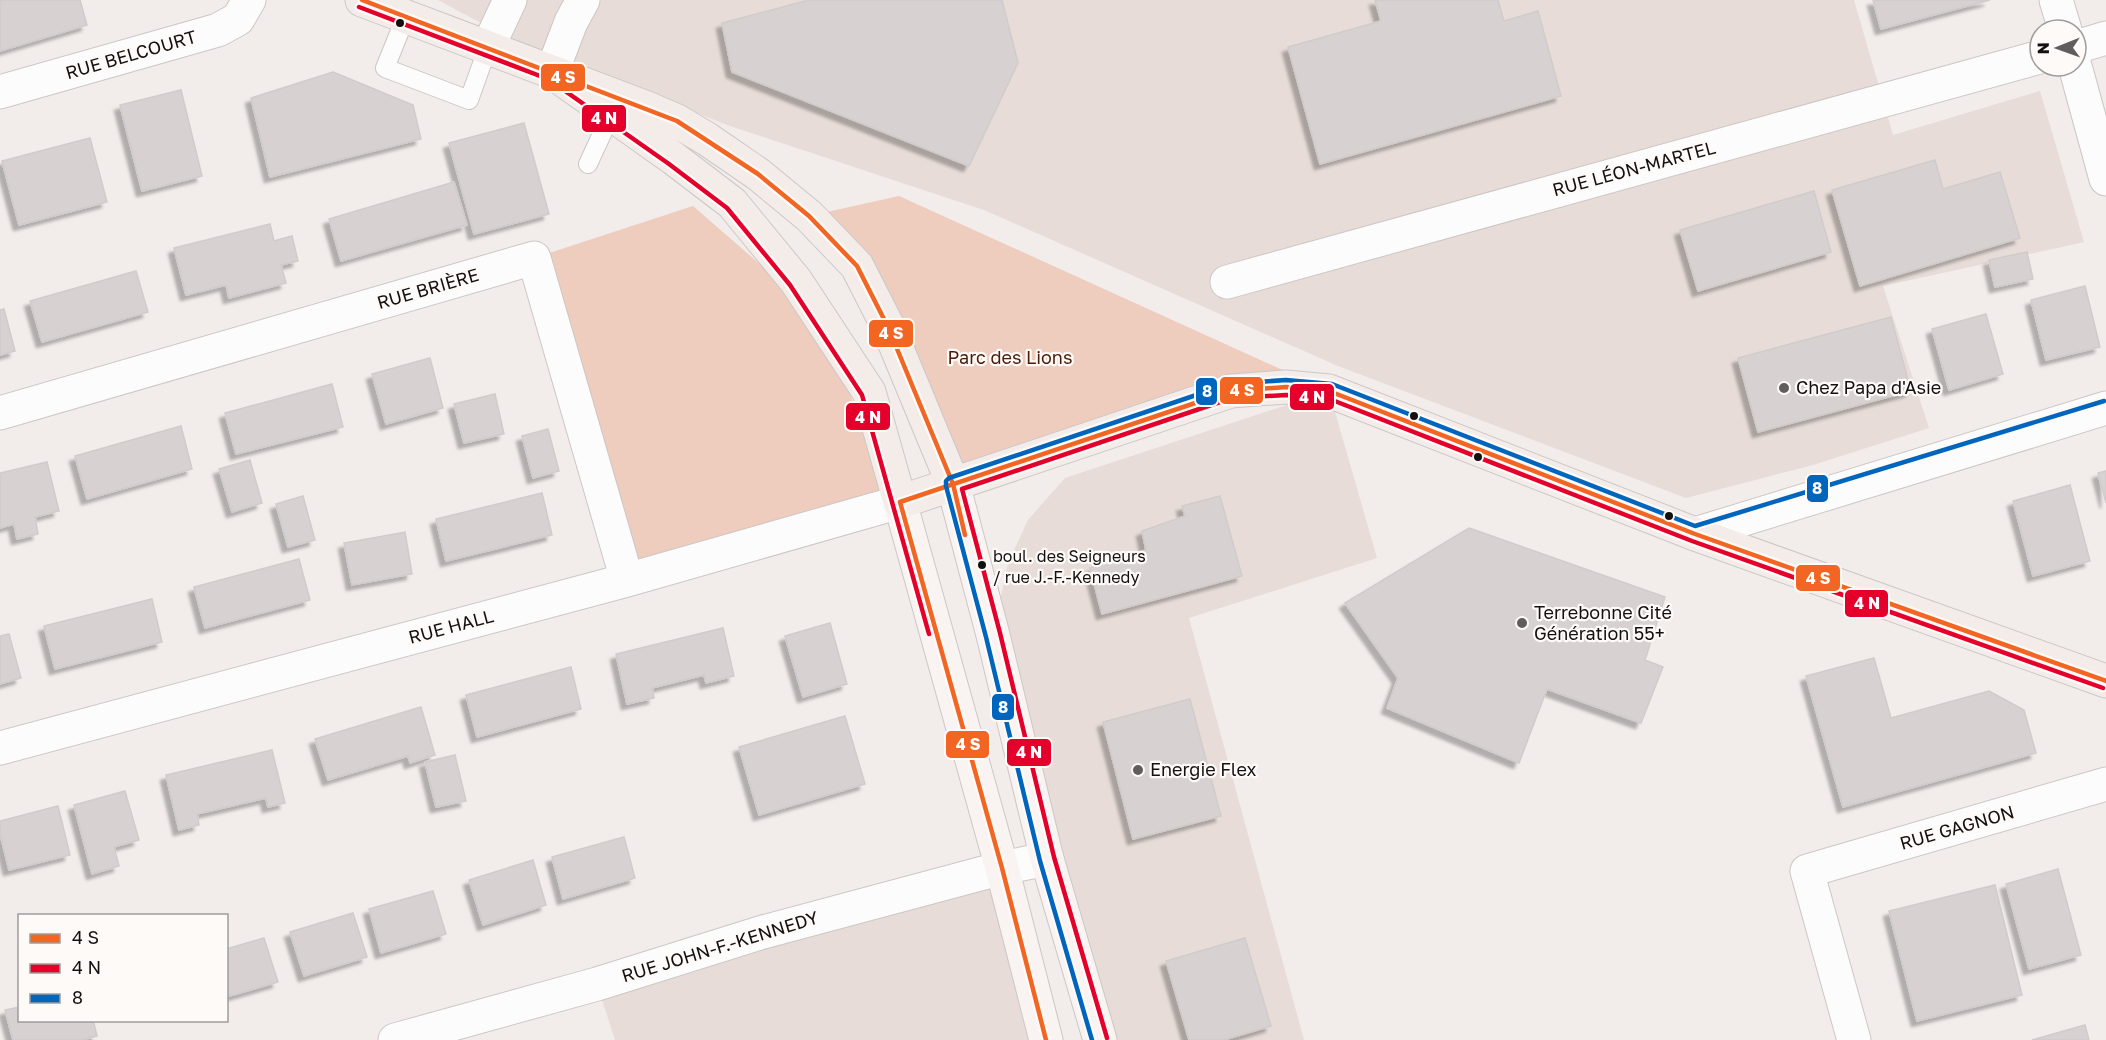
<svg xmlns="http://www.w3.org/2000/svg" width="2106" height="1040" font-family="'Golos Text',sans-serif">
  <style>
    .built { fill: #e7dcd7 }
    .green { fill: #eeccbe }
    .building { fill: #d7d2d1; stroke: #d0cccb; stroke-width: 1.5; filter: url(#shadow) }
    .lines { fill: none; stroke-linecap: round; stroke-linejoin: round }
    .service-casing { stroke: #ccc7c6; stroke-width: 20 }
    .minor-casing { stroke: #ccc7c6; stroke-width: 35 }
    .secondary-casing { stroke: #ccc7c6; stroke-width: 35 }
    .primary-casing { stroke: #cbc8c8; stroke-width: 35 }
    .service { stroke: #fdfcfc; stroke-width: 18 }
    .minor { stroke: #fdfcfc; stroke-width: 33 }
    .secondary { stroke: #f9f4f2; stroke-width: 33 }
    .primary { stroke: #f4ece9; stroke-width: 33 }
    .bus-1-casing { stroke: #fefaf8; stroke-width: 9 }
    .bus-2-casing { stroke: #fefaf8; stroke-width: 9 }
    .bus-3-casing { stroke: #fefaf8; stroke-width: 9 }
    .bus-1 { stroke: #f26522; stroke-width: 4.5 }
    .bus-2 { stroke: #e4002b; stroke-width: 4.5 }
    .bus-3 { stroke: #0065bd; stroke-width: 4.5 }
    .bus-dot { fill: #13100f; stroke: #fefaf8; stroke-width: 2 }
    .poi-dot { fill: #615d5c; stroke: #fefaf8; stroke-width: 2 }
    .labels { text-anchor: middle; stroke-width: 4.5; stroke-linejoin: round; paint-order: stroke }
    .bus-label { font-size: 16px; fill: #13100f; stroke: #fefaf8; text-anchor: start }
    .street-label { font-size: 18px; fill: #13100f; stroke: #fefaf8 }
    .park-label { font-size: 18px; fill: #4a1c07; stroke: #fefaf8 }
    .poi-label { font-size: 18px; fill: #13100f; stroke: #fefaf8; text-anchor: start }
    .line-badge { stroke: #fefaf8; stroke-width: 2 }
    .badge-label { font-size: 16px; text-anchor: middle; font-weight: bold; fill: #fff }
  </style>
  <defs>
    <filter id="shadow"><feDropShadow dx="-5.5" dy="5.5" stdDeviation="1.5" flood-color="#0004"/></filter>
  </defs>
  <rect width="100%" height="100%" fill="#f2ecea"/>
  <!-- built -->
  <path class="built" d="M438,0H1854L1893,135L2040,91L2084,242L1883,286L1929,428L1813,465L1686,498L1338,366L984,210L727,125L509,38Z
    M1329,391L1377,558L1189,618L1304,1040H1100L993,635L1008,563L1028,520L1065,478Z
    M1002,868L1046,1040H615L597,984Z"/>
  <!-- green -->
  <path class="green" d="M899,196L1329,391L1286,387L953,484L888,327L809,216Z
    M693,206L770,273L850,393L883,497L620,569L534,258Z"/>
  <!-- building -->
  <path class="building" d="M0,0H80L87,25L0,51Z
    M809,0H1002L1018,63L969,166L732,72L722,23Z
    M1375,0H1498L1504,21L1538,11L1561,96L1320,164L1288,47L1381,21Z
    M1873,0H1990L1881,29Z
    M333,72L413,105L421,139L270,177L251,98Z
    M181,90L202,176L142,191L120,105Z
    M524,123L549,214L474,234L449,143Z
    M90,138L107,202L19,225L2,161Z
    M1935,160L1943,189L2000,172L2020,238L1860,286L1832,190Z
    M454,182L467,225L341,261L329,219Z
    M1814,191L1831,252L1698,291L1680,230Z
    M270,224L274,241L292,236L298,261L281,265L286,283L229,298L226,285L186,295L174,248Z
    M2027,252L2033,279L1995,287L1989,260Z
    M136,271L148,312L42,342L30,301Z
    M2085,286L2100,347L2046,360L2031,300Z
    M4,309L15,351L0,355V310Z
    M1986,314L2003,374L1949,390L1932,329Z
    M1891,317L1911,391L1758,432L1738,358Z
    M430,358L443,408L386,424L372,374Z
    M332,384L343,427L236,454L225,413Z
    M495,394L504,434L464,443L454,404Z
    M181,426L192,469L87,499L75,456Z
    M548,429L559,471L533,478L522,436Z
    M250,460L262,503L232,512L219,469Z
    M47,462L59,511L35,517L38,534L17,539L14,524L0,528V473Z
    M2106,471V503L2098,473Z
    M2070,485L2090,561L2033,576L2013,501Z
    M542,493L552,535L446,561L436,519Z
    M303,496L315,540L288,547L276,504Z
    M1220,496L1242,576L1102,614L1090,568L1146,550L1142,531L1185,516L1182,506Z
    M1469,528L1665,597L1645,660L1663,667L1641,723L1547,689L1519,763L1387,708L1398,678L1345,603Z
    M405,532L412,574L352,585L344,543Z
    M299,559L310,600L205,628L194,587Z
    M152,599L162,642L55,669L44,626Z
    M830,623L847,684L803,697L785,636Z
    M723,628L734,676L706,683L704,675L652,688L654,698L627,704L616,654Z
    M9,634L21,678L0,684V636Z
    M1874,658L1891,718L1989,691L2024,710L2036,753L1843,807L1806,676Z
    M571,667L581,709L477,737L466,695Z
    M1190,699L1221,816L1133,839L1103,722Z
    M421,707L435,755L410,763L408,756L328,780L315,739Z
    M845,716L865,784L759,815L739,747Z
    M272,750L285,803L268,807L266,798L197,814L199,825L179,830L166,775Z
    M455,755L466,801L436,807L425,762Z
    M125,791L139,840L114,847L119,866L92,874L74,805Z
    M58,806L70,855L9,870L0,834V821Z
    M624,837L635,878L563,899L552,857Z
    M533,860L546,905L483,925L469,880Z
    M2058,869L2081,955L2029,969L2006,884Z
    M1995,885L2022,995L1917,1021L1889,911Z
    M433,891L446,934L381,953L369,909Z
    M353,913L367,957L304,976L290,932Z
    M264,938L278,982L226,997V949Z
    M1245,938L1271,1026L1224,1040H1189L1166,961Z
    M20,1007V1020H93L97,1036L82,1040H13L5,1010Z
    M2085,1025L2089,1040H2032Z"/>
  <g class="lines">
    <!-- service casing -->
    <g class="service-casing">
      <path id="service" d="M406,16L385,68L469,100L488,47
        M588,164L614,108"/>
    </g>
    <!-- minor casing -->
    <g class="minor-casing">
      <path id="minor" d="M2056,0L2065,30
        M488,47L510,0
        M2076,47L2106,38
        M2075,66L2106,179
        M552,72L571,22L583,0
        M0,92L218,30L238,19L249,0
        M1227,282L2040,57
        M0,413L534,258L627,580
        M1695,534L2106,408
        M0,748L627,580L900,502
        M395,1040L597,984L763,932L1002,868L1047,859
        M1854,1040L1807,871L2106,784"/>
    </g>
    <!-- secondary casing -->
    <g class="secondary-casing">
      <path id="secondary" d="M953,484L993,635L1047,859L1100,1040
        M900,502L1002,868L1046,1040"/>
    </g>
    <!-- primary casing -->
    <g class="primary-casing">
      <path id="primary" d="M362,0L647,108L677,121L707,139L758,174L809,216L857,266L888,327L953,484
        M552,72L673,158L732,203L796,281L869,392L900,502L1231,391L1286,387L1329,391L1695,534L2106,681"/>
    </g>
    <!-- service -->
    <use href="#service" class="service"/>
    <!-- minor -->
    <use href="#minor" class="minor"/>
    <!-- secondary -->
    <use href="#secondary" class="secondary"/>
    <!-- primary -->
    <use href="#primary" class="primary"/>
    <!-- bus-1 casing -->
    <g class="bus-1-casing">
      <path id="bus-1" d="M362,0L677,121L758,174L809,216L857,266L888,327L953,484L965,535
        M1046,1040L1002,868L900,502L1231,391L1286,387L1329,391L1695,534L2106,681"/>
    </g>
    <!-- bus-2 casing -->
    <g class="bus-2-casing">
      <path id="bus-2" d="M359,7L548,79L669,164L727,208L790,285L862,395L929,634
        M1107,1038L1054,857L1000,633L962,489L1232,398L1286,395L1327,398L1692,541L2103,688"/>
    </g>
    <!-- bus-3 casing -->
    <g class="bus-3-casing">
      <path id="bus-3" d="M1092,1040L1040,861L986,637L946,486V481L949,478L1229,384L1286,380L1332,384L1695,526L2104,401"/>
    </g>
    <!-- bus-1 -->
    <use href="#bus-1" class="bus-1"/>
    <!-- bus-2 -->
    <use href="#bus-2" class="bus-2"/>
    <!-- bus-3 -->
    <use href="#bus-3" class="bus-3"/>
  </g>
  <!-- markers -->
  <g class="bus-dot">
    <circle cx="400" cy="23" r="5"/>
    <circle cx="1414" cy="416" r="5"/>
    <circle cx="1478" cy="457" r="5"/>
    <circle cx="1669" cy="516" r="5"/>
    <circle cx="982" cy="565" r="5"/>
  </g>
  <g class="poi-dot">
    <circle cx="1784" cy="388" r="6"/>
    <circle cx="1522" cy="623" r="6"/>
    <circle cx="1138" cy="770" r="6"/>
  </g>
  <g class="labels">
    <!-- bus labels -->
    <g class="bus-label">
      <text x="993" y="562">boul. des Seigneurs<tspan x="993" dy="21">/ rue J.-F.-Kennedy</tspan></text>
    </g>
    <!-- street labels -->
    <g class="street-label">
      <text transform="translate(131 55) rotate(-16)" y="6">RUE BELCOURT</text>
      <text transform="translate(1634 169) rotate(-15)" y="6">RUE LÉON-MARTEL</text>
      <text transform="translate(428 289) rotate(-16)" y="6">RUE BRIÈRE</text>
      <text transform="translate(451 627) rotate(-15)" y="6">RUE HALL</text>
      <text transform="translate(1957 828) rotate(-16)" y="6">RUE GAGNON</text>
      <text transform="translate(720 947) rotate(-17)" y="6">RUE JOHN-F.-KENNEDY</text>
    </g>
    <!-- park labels -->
    <g class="park-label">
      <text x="1010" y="364">Parc des Lions</text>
    </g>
    <!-- poi labels -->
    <g class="poi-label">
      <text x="1796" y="394">Chez Papa d'Asie</text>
      <text x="1534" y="619">Terrebonne Cité<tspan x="1534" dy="21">Génération 55+</tspan></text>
      <text x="1150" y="776">Energie Flex</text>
    </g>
  </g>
  <g class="line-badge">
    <rect x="540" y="63" width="46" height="29" rx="6" fill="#f26522"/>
    <rect x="581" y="104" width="46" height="29" rx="6" fill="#e4002b"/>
    <rect x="868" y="319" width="46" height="29" rx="6" fill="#f26522"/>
    <rect x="1219" y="376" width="45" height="29" rx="6" fill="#f26522"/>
    <rect x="1195" y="377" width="23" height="29" rx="6" fill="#0065bd"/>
    <rect x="1289" y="383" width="46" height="28" rx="6" fill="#e4002b"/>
    <rect x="845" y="402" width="46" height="29" rx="6" fill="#e4002b"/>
    <rect x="1806" y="474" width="23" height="29" rx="6" fill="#0065bd"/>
    <rect x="1795" y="564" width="46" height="28" rx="6" fill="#f26522"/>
    <rect x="1844" y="589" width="45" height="29" rx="6" fill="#e4002b"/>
    <rect x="991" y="693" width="24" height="28" rx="6" fill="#0065bd"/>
    <rect x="945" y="730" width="45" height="29" rx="6" fill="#f26522"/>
    <rect x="1006" y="738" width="46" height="29" rx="6" fill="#e4002b"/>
  </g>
  <g class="badge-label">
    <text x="563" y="83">4 S</text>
    <text x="604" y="124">4 N</text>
    <text x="891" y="339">4 S</text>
    <text x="1242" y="396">4 S</text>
    <text x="1207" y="397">8</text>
    <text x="1312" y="403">4 N</text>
    <text x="868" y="423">4 N</text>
    <text x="1817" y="494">8</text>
    <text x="1818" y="584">4 S</text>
    <text x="1867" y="609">4 N</text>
    <text x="1003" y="713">8</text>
    <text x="968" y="750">4 S</text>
    <text x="1029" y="758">4 N</text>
  </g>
  <!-- legend -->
  <rect x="18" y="914" width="210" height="108" fill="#fefaf8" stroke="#a09c9b" stroke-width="1.5"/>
  <rect x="30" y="934" width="30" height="9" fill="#f26522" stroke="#a09c9b" stroke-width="1.5"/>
  <text x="72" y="944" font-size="18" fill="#13100f">4 S</text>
  <rect x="30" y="964" width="30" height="9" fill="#e4002b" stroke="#a09c9b" stroke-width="1.5"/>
  <text x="72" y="974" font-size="18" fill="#13100f">4 N</text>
  <rect x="30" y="994" width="30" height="9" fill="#0065bd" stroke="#a09c9b" stroke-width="1.5"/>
  <text x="72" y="1004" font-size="18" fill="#13100f">8</text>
  <!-- north arrow -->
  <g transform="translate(2058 48) rotate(269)"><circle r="28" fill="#fefaf8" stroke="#a09c9b" stroke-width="1.5"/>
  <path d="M0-4.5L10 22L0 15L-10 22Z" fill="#615d5c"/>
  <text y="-9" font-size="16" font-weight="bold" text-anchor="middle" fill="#13100f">N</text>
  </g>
</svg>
